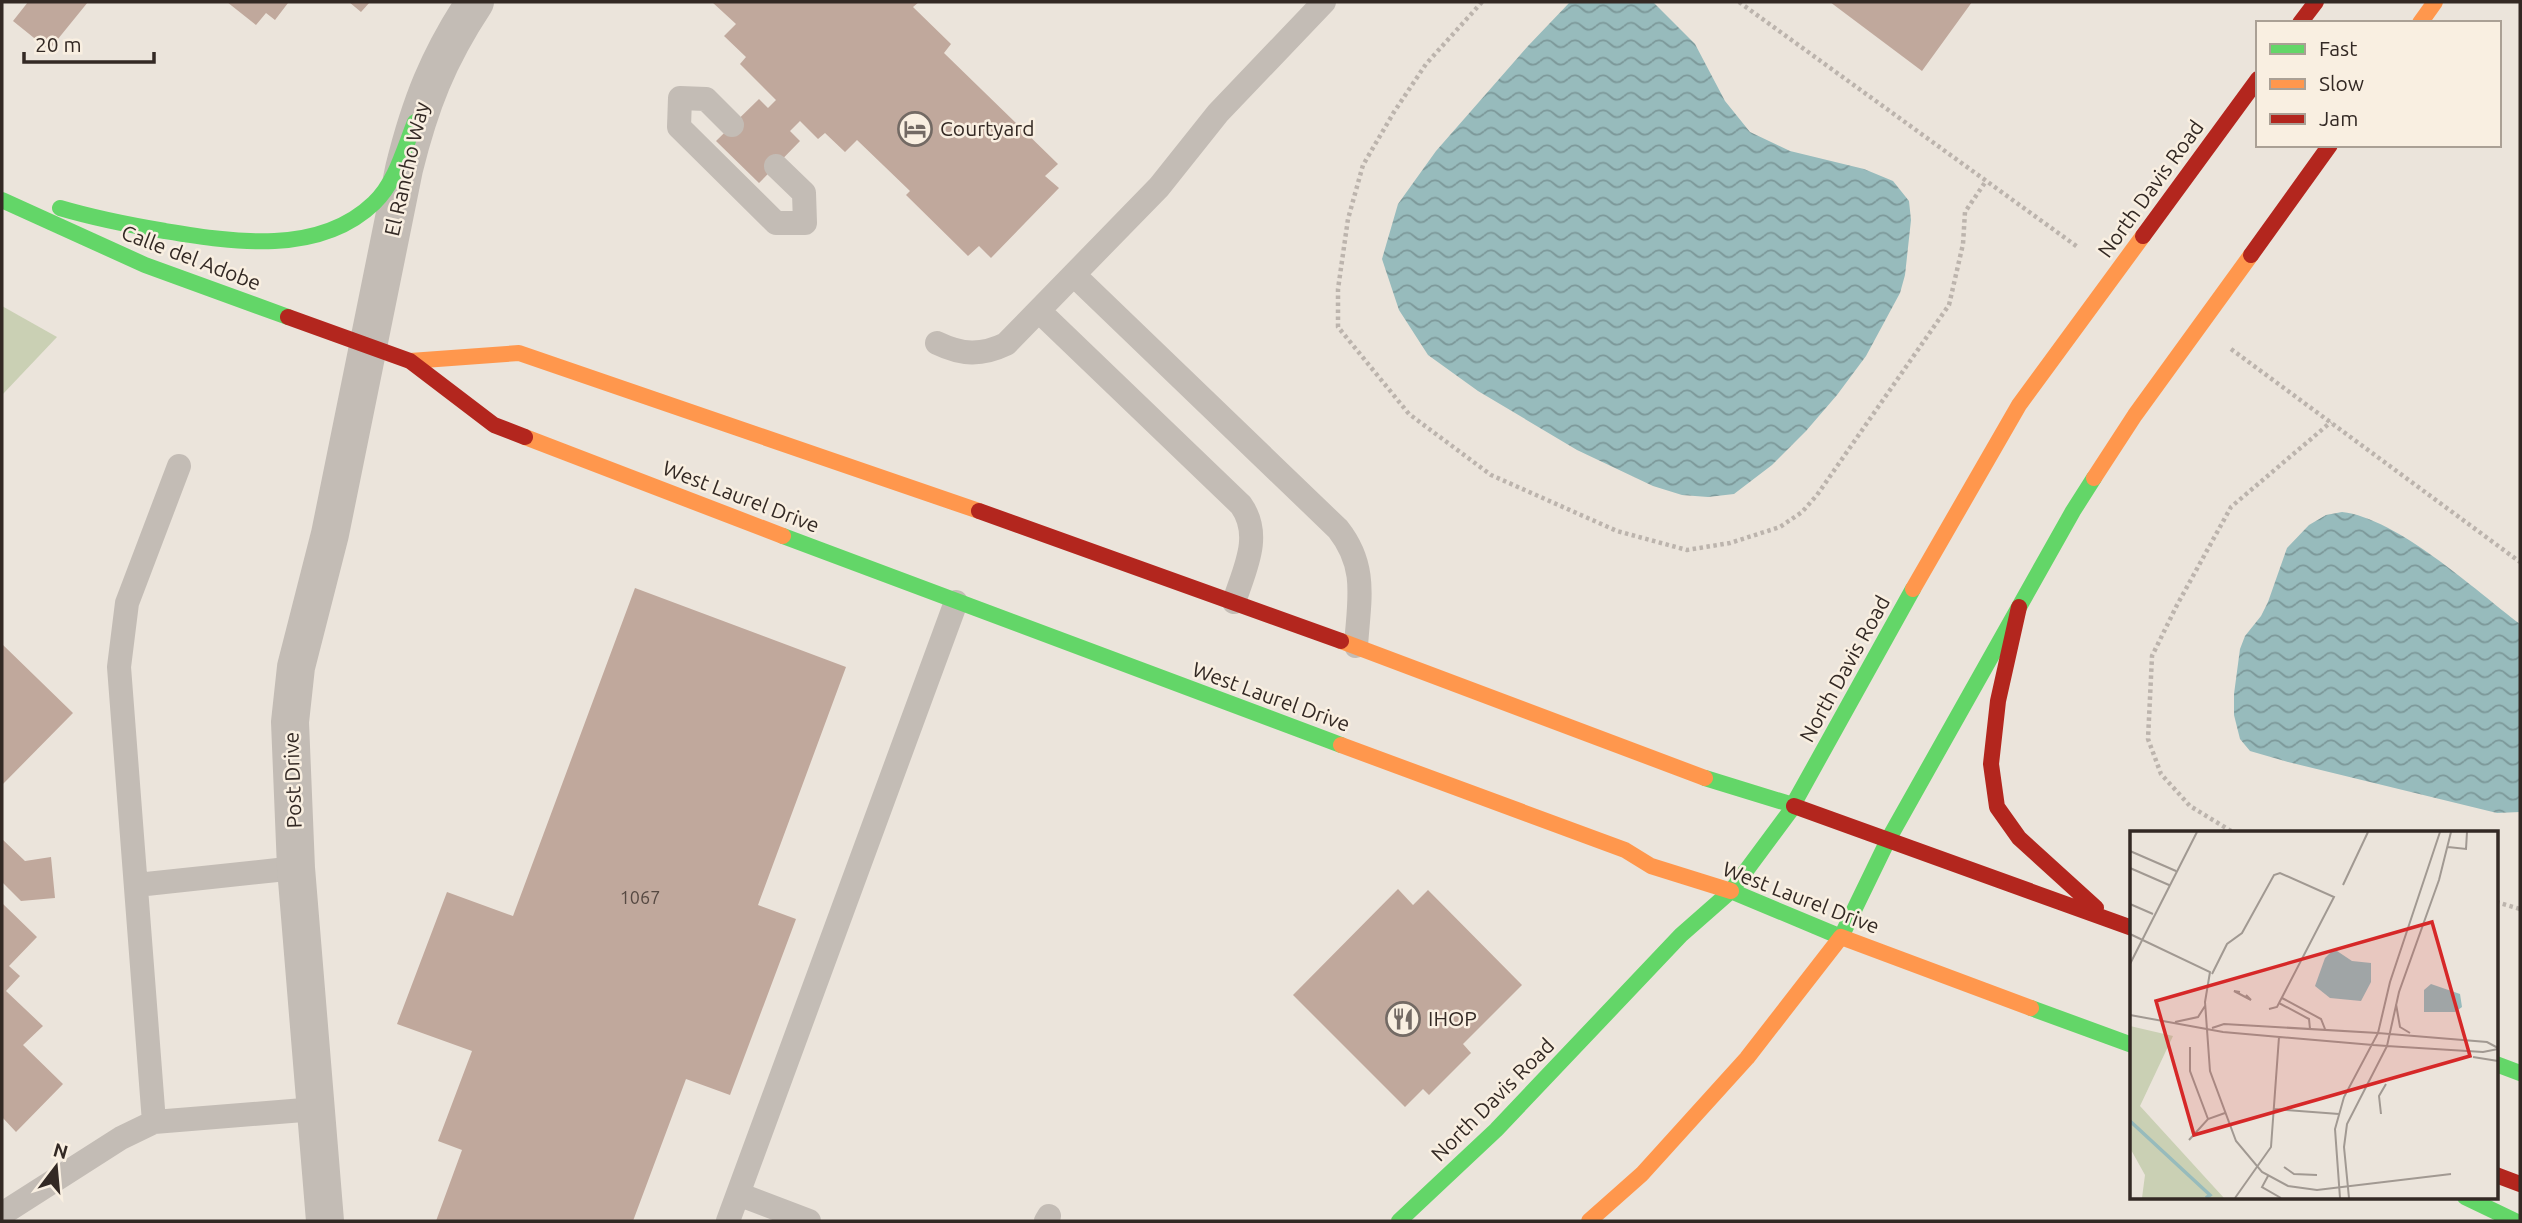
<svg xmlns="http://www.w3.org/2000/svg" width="2522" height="1223" font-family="Ubuntu,sans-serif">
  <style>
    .grass { fill: #cad0b4 }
    .water { fill: url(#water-waves) }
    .building { fill: #c0a89c }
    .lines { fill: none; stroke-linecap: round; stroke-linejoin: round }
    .path { stroke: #bcb4ad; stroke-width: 4.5; stroke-dasharray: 3.5 3.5; stroke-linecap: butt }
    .lane { stroke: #c3bcb5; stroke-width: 24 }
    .street { stroke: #c3bcb5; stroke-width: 38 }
    .fast { stroke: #63d668; stroke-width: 16 }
    .slow { stroke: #ff974d; stroke-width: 16 }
    .jam { stroke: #b3261e; stroke-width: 16 }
    .labels { text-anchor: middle; stroke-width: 5; stroke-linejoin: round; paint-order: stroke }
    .number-label { font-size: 18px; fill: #564942 }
    .poi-label { font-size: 21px; fill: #332924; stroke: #f9efe1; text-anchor: start }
    .street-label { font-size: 21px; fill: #332924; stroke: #f9efe1 }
    .inset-river { fill: none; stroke: #97bbbc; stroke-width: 3.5 }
    .inset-road { fill: none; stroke: #a19992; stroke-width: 2 }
    .view { fill: #d62828; fill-opacity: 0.15; stroke: #d62828; stroke-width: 3.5 }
    .inset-edge { fill: none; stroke: #332924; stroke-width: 3.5 }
  </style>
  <defs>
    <pattern id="water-waves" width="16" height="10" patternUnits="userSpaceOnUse" patternTransform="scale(1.75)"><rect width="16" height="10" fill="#97bbbc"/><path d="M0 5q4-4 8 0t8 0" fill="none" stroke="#7c9899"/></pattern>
  </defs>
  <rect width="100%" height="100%" fill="#ebe4db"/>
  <!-- grass -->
  <path class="grass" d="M2,306L57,337L2,395Z"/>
  <!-- water -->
  <path class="water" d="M1570,2L1654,3L1695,44L1725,101L1750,132L1790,151L1864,169L1893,181L1909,201L1911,220L1905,275L1900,293L1866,356L1837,395L1806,431L1772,465L1734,494L1708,497L1682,495L1653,486L1577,450L1478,391L1428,355L1399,310L1382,259L1398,204L1436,151L1528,46Z
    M2342,512C2397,518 2475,590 2520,624V812L2497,813L2288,762L2250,751L2240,739L2234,715V694L2240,649L2245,636L2261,616L2268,602L2287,548L2309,525L2326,515Z"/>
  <!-- building -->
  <path class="building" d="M28,2H88L49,50L13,21Z
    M227,2H287L288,3L275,20L266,13L256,25Z
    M349,2H370L361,12Z
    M712,2H919L913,7L951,44L944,53L1058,164L1045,176L1059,188L991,258L979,246L968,256L906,195L910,191L857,140L845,152L825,133L818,139L800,121L790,131L800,141L759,183L716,141L759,99L768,108L776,100L740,64L746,57L724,36L736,24Z
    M1830,2H1972L1922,71Z
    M635,588L846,667L758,905L796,919L730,1095L686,1079L633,1221H436L462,1150L438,1141L472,1051L397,1024L447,892L513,916Z
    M2,644L73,713L2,785Z
    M2,839L25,861L51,857L55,898L21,901L2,882Z
    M1398,889L1413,905L1428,890L1522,985L1463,1044L1471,1053L1429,1095L1423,1089L1405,1107L1293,995Z
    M2,903L37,937L9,966L20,976L6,991L43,1026L23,1045L63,1084L16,1132L2,1117Z"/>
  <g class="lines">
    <!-- path -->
    <path class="path" d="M1482,2L1426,64L1394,112L1363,165L1348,219L1338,289V327L1409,414L1491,475L1617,531L1687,550L1730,543L1780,527L1802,512L1817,495L1949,305L1963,244L1965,212L1986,181
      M1739,2L2079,248
      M2231,349L2520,562
      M2238,833L2231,831L2190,806L2161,774L2148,739L2152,656L2177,605L2231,507L2331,422
      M2496,902L2520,909"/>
    <!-- lane -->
    <path class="lane" d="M732,125L706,99L680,98L679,127L776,223H805L804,193L776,166
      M1074,275L1338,529C1368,567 1359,600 1356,646
      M1039,311L1241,505C1263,536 1244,570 1234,602
      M937,343C962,355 981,356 1006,344L1159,187L1218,113L1324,2
      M137,885L296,868
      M154,1122L119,667L127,603L179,466
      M738,1194L809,1221
      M2,1214L121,1138L154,1122L316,1109
      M728,1221L956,602
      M1046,1221L1049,1216"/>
    <!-- street -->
    <path class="street" d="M325,1221L296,868L290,722L296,667L330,534L404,169C420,104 438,58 475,2"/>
    <!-- fast -->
    <path class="fast" d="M2,200L145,265L288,317
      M60,208C94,218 129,225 165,231C233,242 319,256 374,203C396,182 404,149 415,122
      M783,536L1341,745
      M1705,778L1793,805L1913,589
      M1731,891L1841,937
      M1841,937L1888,840L2073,511L2094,478
      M2031,1008L2132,1045
      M2496,1064L2520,1073
      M2465,1197L2515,1221
      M1399,1221L1496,1130L1681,935L1731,891L1794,806"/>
    <!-- slow -->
    <path class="slow" d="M2420,23L2435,2
      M410,361L519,353L979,511
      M525,437L783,536
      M2094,478L2135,415L2251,255
      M1913,589L2019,405L2143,236
      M1341,641L1705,778
      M1341,745L1625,850L1651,866L1731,891
      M1589,1221L1642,1174L1747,1058L1841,937L2031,1008"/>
    <!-- jam -->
    <path class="jam" d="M2300,23L2316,2
      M2143,236L2258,79
      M2251,255L2330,145
      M288,317L410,361L494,425L525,437
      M979,511L1341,641
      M2019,607L1998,701L1991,764L1997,807L2019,838L2096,908
      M1794,806L2132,928
      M2496,1175L2520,1184"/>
  </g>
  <!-- icons -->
  <defs>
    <g id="hotel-ring" transform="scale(1.75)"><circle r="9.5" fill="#f9efe1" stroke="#736a64" stroke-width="1.5"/><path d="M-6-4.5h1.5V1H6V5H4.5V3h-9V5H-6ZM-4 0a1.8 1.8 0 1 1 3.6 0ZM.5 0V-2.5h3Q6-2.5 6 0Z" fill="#736a64"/></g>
    <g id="restaurant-ring" transform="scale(1.75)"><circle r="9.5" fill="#f9efe1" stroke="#736a64" stroke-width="1.5"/><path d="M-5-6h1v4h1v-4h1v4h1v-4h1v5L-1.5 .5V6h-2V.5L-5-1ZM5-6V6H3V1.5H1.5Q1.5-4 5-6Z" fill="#736a64"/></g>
  </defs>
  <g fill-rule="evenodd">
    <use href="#hotel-ring" x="915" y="129"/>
    <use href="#restaurant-ring" x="1403" y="1019"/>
  </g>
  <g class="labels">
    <!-- number labels -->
    <g class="number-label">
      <text x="640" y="904">1067</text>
    </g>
    <!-- poi labels -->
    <g class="poi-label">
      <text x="940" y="136">Courtyard</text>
      <text x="1428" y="1026">IHOP</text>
    </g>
    <!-- street labels -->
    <g class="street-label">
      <text transform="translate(407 169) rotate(-77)" y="7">El Rancho Way</text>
      <text transform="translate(2151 189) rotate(-54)" y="7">North Davis Road</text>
      <text transform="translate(191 258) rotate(21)" y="7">Calle del Adobe</text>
      <text transform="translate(741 497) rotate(21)" y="7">West Laurel Drive</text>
      <text transform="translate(1845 669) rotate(-61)" y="7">North Davis Road</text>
      <text transform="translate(1271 697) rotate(20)" y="7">West Laurel Drive</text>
      <text transform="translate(293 780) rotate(-92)" y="7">Post Drive</text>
      <text transform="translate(1801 898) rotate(21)" y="7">West Laurel Drive</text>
      <text transform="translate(1493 1100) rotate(-45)" y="7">North Davis Road</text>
    </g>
  </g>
  <!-- overview -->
  <g transform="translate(2130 831)">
    <rect width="368" height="368" fill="#ebe4db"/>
    <path d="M0,195L43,205L10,275L94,367H12L15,344L0,317Z" fill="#cad0b4"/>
    <path d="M204,118L222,130L241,132V151L231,170L200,167L185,155L195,127ZM301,153L330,163L332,176L325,181H294V159Z" fill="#97bbbc"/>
    <path class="inset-river" d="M0,290L80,364L76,367"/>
    <path class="inset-road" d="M318,16L336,18L337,1M0,20L46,40M0,37L39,54M213,54L238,1M0,73L23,83M0,103L80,141L75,171L80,240L106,310L132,341L158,355L187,359L321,343M0,133L67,1M82,143L97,113L112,102L144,44L150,42L204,66L147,176L139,178M110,161L104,160L121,169L116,164M152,167L191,188L195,198M149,172L179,188L180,198M266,173L270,196L280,202M0,184L93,201L243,214M45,191L68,186L75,175M82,197L94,193L248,202M248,202L260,151L310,1M243,214L257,215L269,161L309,49L321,1M60,216V240L78,288M343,226L368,230M144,278L209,283M251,283L249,265L256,253M59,309L78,288L95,282M154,336L164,343L187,344M138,345L132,356L151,367M105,367L141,316L149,206M210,367L205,298L214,266L248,202L357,211L368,217M219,367L214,316L217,293L257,215L353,221L368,218"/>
    <path class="view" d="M302,91L340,225L64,304L26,170Z"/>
    <rect width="368" height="368" class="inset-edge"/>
  </g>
  <!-- border -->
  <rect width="2522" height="1223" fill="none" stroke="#332924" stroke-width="7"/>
  <!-- legend -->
  <rect x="2256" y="21" width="245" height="126" fill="#f9efe1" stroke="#aaa095" stroke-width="2"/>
  <rect x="2270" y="44" width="35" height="10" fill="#63d668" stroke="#aaa095" stroke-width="2"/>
  <text x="2319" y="56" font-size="21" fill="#332924">Fast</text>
  <rect x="2270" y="79" width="35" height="10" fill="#ff974d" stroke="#aaa095" stroke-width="2"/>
  <text x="2319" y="91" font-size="21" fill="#332924">Slow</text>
  <rect x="2270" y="114" width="35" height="10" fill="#b3261e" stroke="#aaa095" stroke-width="2"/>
  <text x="2319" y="126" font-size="21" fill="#332924">Jam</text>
  <!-- north arrow -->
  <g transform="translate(56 1167) rotate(16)" stroke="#f9efe1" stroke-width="5" paint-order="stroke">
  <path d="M0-5L12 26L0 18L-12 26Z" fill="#332924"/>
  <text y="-10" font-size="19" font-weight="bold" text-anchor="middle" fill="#332924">N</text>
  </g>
  <!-- scale -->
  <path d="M24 52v10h130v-10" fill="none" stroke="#332924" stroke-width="3.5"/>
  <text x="35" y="52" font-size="21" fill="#332924" stroke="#f9efe1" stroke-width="5" paint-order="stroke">20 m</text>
</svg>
